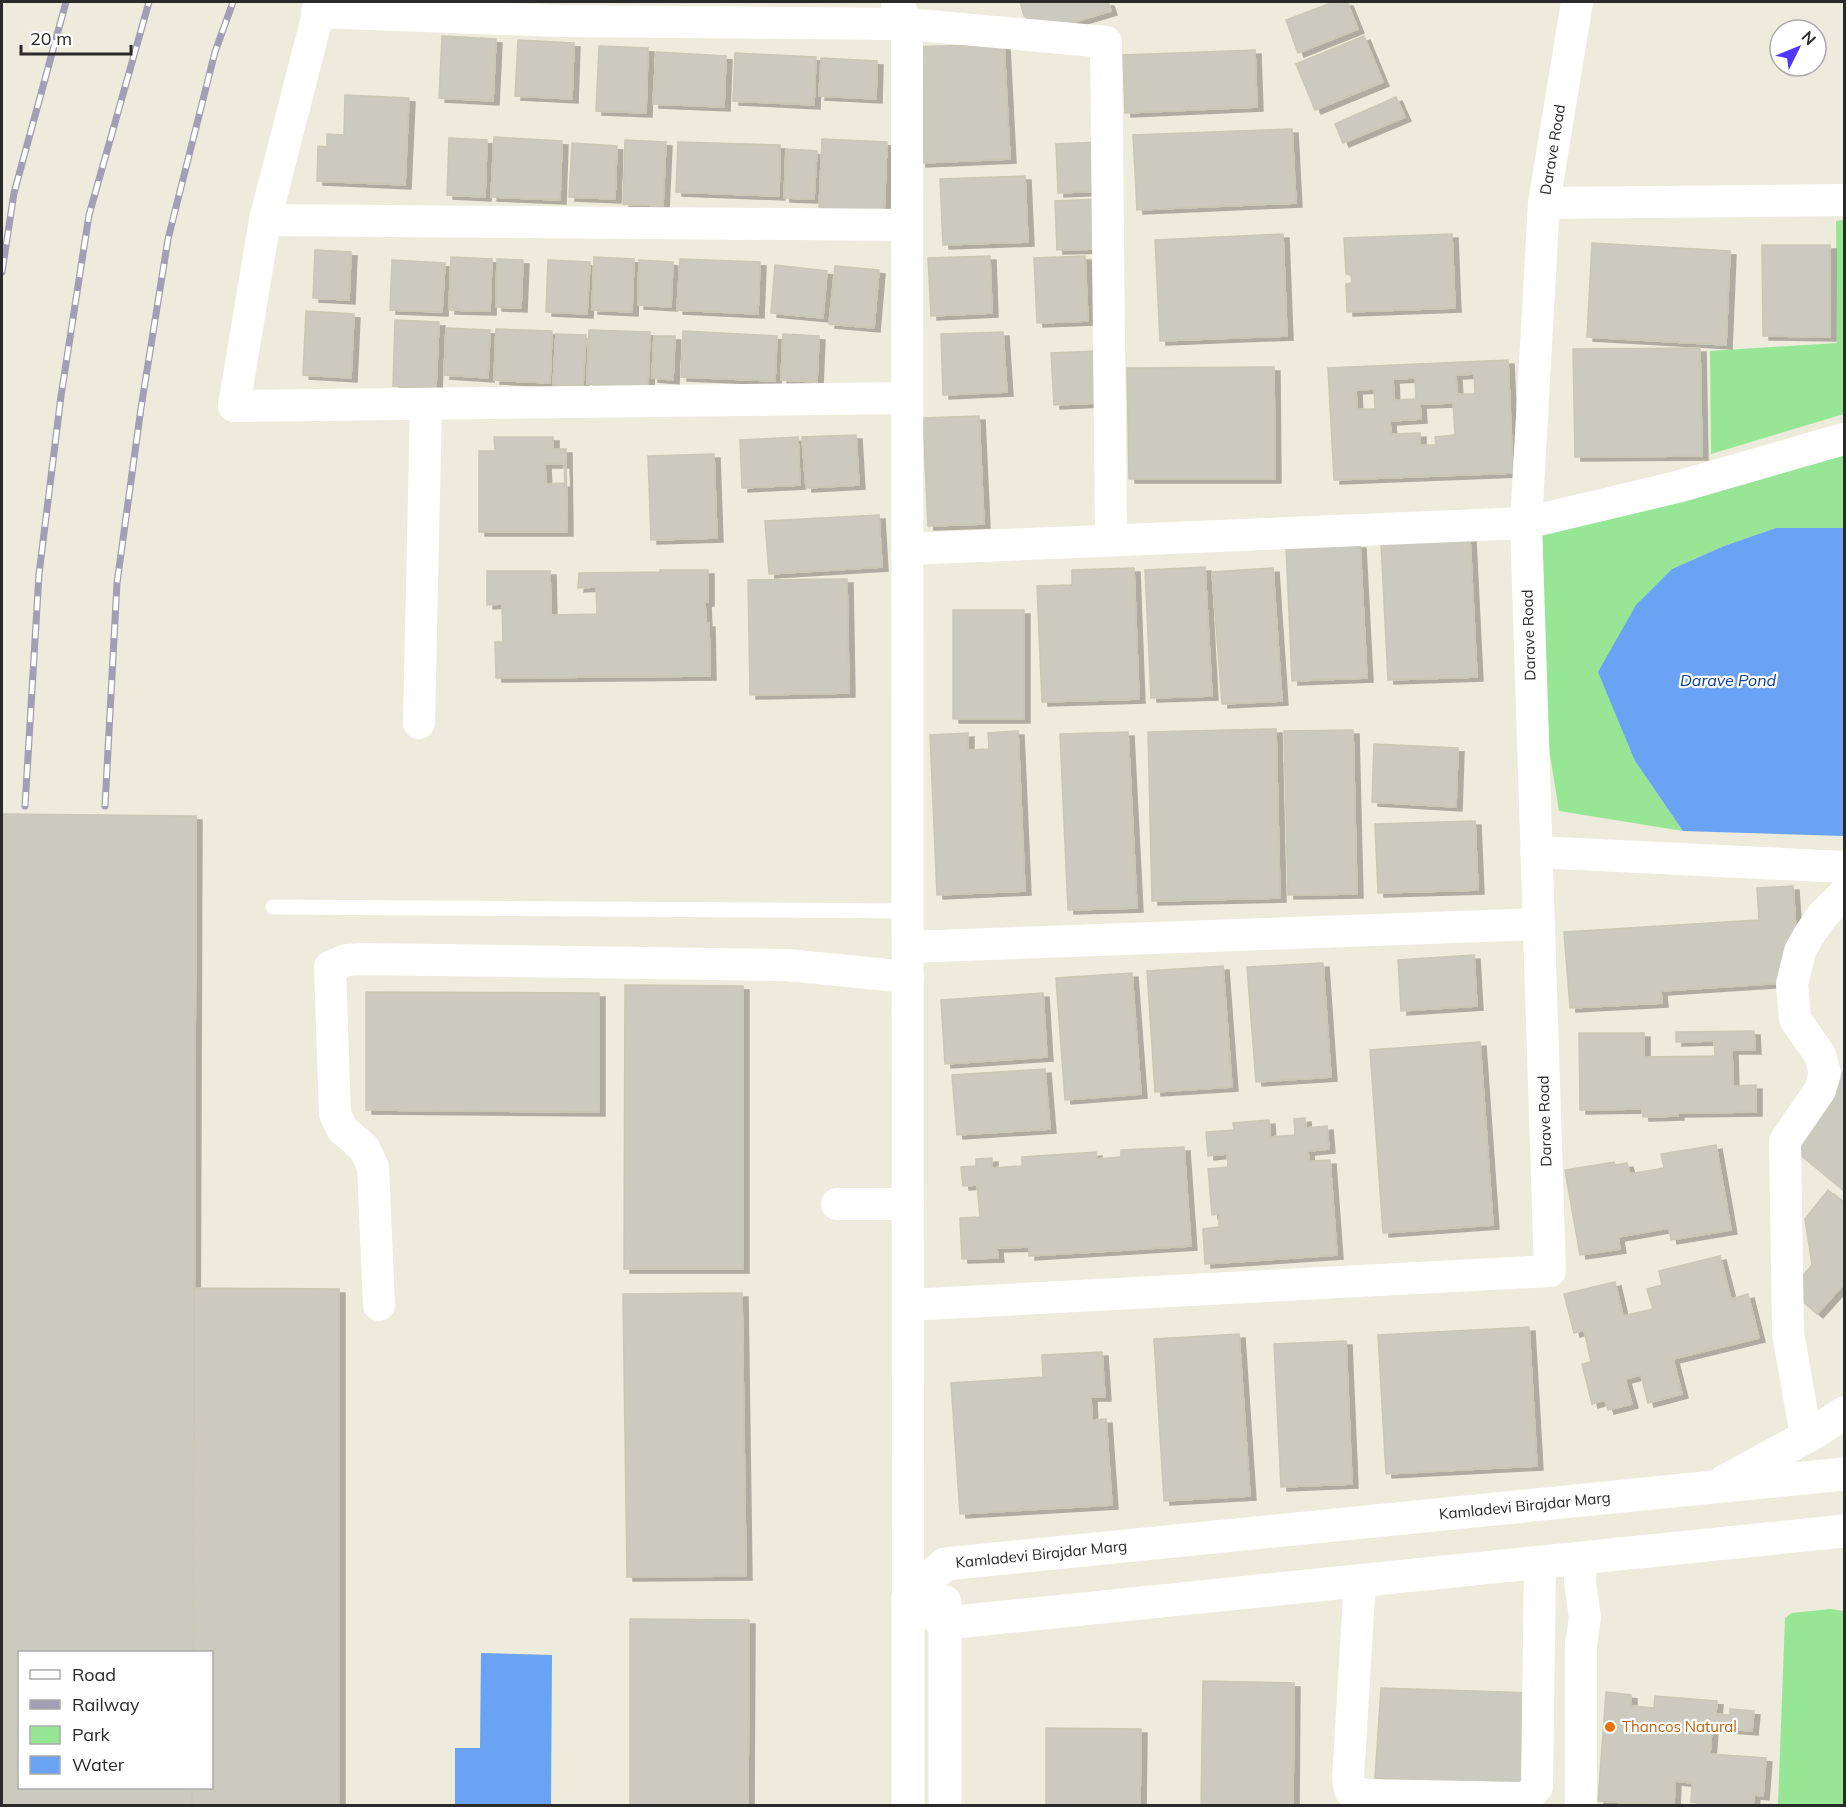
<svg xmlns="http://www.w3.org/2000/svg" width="1846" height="1807" font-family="Mulish,sans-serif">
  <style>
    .green { fill: #97e695 }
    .water { fill: #6aa3f4 }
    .building { fill: #cbcabe; stroke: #c8c8b5; stroke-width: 1.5; fill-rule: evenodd; filter: url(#shadow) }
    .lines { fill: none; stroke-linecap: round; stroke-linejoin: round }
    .lane { stroke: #fff; stroke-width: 15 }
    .street { stroke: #fff; stroke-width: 32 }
    .secondary { stroke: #fff; stroke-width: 33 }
    .rail-casing { stroke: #a29eb5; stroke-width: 7 }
    .rail { stroke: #fff; stroke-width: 4.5; stroke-dasharray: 14; stroke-linecap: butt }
    .food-dot { fill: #e8710a; stroke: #fff; stroke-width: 2 }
    .labels { text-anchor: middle; stroke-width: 4.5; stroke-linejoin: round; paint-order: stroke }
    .street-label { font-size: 15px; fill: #2a2a2a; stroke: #fff }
    .food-label { font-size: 15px; fill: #c56008; stroke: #fff; text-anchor: start }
    .water-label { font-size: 16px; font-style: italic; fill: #083ba1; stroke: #fff }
  </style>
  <defs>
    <filter id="shadow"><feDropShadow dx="6" dy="4" stdDeviation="0" flood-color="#0004"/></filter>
  </defs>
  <rect width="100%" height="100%" fill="#edebdb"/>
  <!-- green -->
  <path class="green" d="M1844,220V414L1711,454L1710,351L1837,343L1836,221Z
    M1844,455V528H1776L1724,546L1672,569L1635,761L1683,831L1559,811L1528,618L1526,538Z
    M1830,1609L1844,1611V1805H1778L1785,1618L1792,1613Z"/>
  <!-- water -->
  <path class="water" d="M1776,528H1844V836L1683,831L1635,761L1598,672L1636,605L1672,569L1724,546Z
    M481,1653L552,1655L551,1805H455V1748H480Z"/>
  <!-- building -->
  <path class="building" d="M1020,2H1108L1111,11L1048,30L1024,16Z
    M1334,2H1347L1358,29L1298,53L1286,20Z
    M442,36L496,39L493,101L439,98Z
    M1364,36L1383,82L1315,110L1296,64Z
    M518,40L574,43L572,99L515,96Z
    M1004,44L1010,159L920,163L915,47Z
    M599,46L648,48L646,113L596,111Z
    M1255,50L1257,107L1125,113L1123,55Z
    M656,52L726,56L724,107L653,104Z
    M735,53L816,57L814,105L733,101Z
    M821,58L877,61L876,99L819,96Z
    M345,95L409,98L405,185L317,181L318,146L327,147V134L344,135Z
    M1396,97L1405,117L1343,143L1335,124Z
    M1292,129L1296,203L1137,210L1133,135Z
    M494,137L562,141L560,200L491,197Z
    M449,138L487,140L485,197L447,195Z
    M822,139L887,142L884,214L819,211Z
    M625,140L666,142L663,206L623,204Z
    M678,142L780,145L779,196L676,192Z
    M1099,142L1101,191L1058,193L1056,144Z
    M572,143L617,146L615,199L569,197Z
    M786,149L817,151L814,199L784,198Z
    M1025,176L1028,242L943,245L940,179Z
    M1098,199L1100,249L1057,250L1055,201Z
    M1283,234L1287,336L1160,341L1155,240Z
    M1452,234L1455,308L1347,312L1346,284L1352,283L1351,275L1346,274L1344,238Z
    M1592,243L1730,251L1726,345L1587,337Z
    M1762,245H1830V337L1763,336Z
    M315,250L351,252L349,300L313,298Z
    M990,256L992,313L931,316L928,258Z
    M1085,256L1088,321L1037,323L1034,258Z
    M451,257L492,259L490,311L449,310Z
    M594,257L634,259L632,312L592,310Z
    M497,259L523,260L521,308L496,307Z
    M680,259L760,262L758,314L677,310Z
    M392,260L445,263L442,312L390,310Z
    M548,260L590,262L587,314L546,312Z
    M639,260L673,262L671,307L638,305Z
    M775,265L827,271L823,318L771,313Z
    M835,266L879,270L874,328L829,324Z
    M306,311L354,314L351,378L303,375Z
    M395,320L439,322L436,388L393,386Z
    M446,328L490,330L488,378L444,375Z
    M496,329L552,331L550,383L494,380Z
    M589,330L650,332L648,387L587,384Z
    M683,331L777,336L775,381L681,377Z
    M1003,332L1007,392L943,395L941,334Z
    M556,334L586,335L583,386L553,385Z
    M783,334L819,336L817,382L781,380Z
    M654,336H675L673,380L652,378Z
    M1700,348L1702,456L1575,457L1573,349Z
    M1096,351L1098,403L1054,405L1051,353Z
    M1508,360L1513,473L1334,480L1328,368ZM1474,374L1475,394H1457L1456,375ZM1415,378L1416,399L1394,400L1393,379ZM1374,389L1375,409H1357L1356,390ZM1453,403L1455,435L1435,437L1436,445H1420V433L1391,434L1390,421L1421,419L1420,404Z
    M1274,367L1275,479H1129L1127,368Z
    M979,416L984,524L928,526L923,418Z
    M856,435L859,485L806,488L802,437Z
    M494,437H553V449H566L567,532H479V451H495ZM545,464H564L565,483L546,484Z
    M798,437L800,485L742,488L740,440Z
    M714,454L717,538L651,540L648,456Z
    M879,515L882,567L769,574L765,521Z
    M1470,538L1477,677L1388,680L1381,543Z
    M1360,544L1367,678L1292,681L1286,546Z
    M1205,567L1212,696L1151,698L1145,570Z
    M1134,568L1139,699L1042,702L1037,586L1072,585V570Z
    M1273,568L1282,701L1222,704L1212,572Z
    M660,570H708V602H705L706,623H709L710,676L496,678L495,642H503L502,604L487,605V571H550L551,615L597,614L596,587L578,588L579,573L660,572Z
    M847,579L849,693L750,695L748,580Z
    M953,610H1024V719H953Z
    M1276,729L1280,898L1152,901L1148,732Z
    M1353,730L1357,894L1288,895L1284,731Z
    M1018,731L1025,891L937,895L930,735L968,733V750L989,749L988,733Z
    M1128,732L1137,908L1068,910L1060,734Z
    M1374,744L1458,748L1456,807L1372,802Z
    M2,814L196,816L193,1652H20V1788H192V1806H2Z
    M1475,821L1478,890L1378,893L1375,824Z
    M1793,886L1797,945L1783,946L1785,983L1661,991L1662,1003L1570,1008L1564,932L1759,920L1757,888Z
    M1474,955L1477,1006L1401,1011L1398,960Z
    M1323,963L1331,1077L1256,1082L1247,967Z
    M1223,966L1232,1087L1155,1092L1147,971Z
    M1132,973L1141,1094L1065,1100L1056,978Z
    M625,985L743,986V1269H624Z
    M366,992L599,993V1112L366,1110Z
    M1043,993L1047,1057L945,1064L941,1000Z
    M1754,1031L1755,1050H1732L1733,1086L1756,1085V1112L1678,1113V1116L1643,1117L1642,1109L1580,1110L1579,1033H1644V1057L1715,1056L1714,1041L1676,1042V1032Z
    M1480,1042L1493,1225L1383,1233L1370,1050Z
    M1045,1069L1050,1129L957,1135L952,1075Z
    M1844,1071V1191L1787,1144Z
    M1305,1118L1306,1128L1327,1126L1329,1149L1308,1151L1309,1161L1330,1160L1337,1255L1205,1264L1203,1229L1219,1227V1214L1212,1215L1208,1169L1228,1167L1227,1154L1208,1156L1206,1132L1234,1130L1233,1123L1269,1120L1270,1137L1295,1135L1294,1119Z
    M1716,1145L1731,1230L1671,1240L1669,1228L1618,1237L1620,1249L1580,1255L1565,1170L1614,1162L1615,1165L1627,1163L1630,1174L1664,1168L1661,1154Z
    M1184,1147L1191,1246L1029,1256V1247L997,1248L998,1258L962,1259L960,1218L980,1217L977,1185L963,1186L961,1167L976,1166V1159L992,1158V1168L1022,1166V1157L1096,1152L1097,1159L1121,1157V1150Z
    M1828,1190L1844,1203V1284L1817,1314L1790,1290L1812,1265L1805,1219Z
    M1720,1256L1731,1299L1748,1294L1759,1338L1673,1359L1682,1394L1648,1403L1641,1375L1625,1379L1632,1404L1608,1410L1605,1400L1592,1404L1582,1364L1591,1362L1584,1330L1574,1333L1564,1294L1615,1282L1623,1316L1653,1309L1647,1289L1662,1285L1659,1271Z
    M194,1288L339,1289V1806H192V1788H212V1652H193Z
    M742,1293L746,1576L627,1577L623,1294Z
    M1529,1327L1537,1466L1386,1474L1378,1335Z
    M1239,1334L1250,1496L1164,1501L1154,1339Z
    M1346,1341L1352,1484L1281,1487L1274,1344Z
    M1102,1352L1105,1397H1091L1092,1420L1106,1419L1112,1505L960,1514L951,1383L1043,1377L1042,1355Z
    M630,1619L749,1620L748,1806H630Z
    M1203,1681L1294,1683L1293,1806H1201Z
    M1381,1688L1533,1693L1530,1787L1375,1778Z
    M1606,1692L1631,1695V1706L1654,1708L1655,1696L1717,1701L1716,1714L1730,1715V1709L1754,1711L1752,1731L1712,1728L1710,1754L1766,1758L1763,1796L1754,1795L1753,1806H1699V1803L1691,1802L1692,1783L1675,1781L1674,1806L1598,1801Z
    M1046,1728L1141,1729L1140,1806H1046Z"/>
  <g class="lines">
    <!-- lane -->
    <path class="lane" d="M273,907L908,911"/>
    <!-- street -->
    <g class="street">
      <path d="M321,2L265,220L234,406L907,398"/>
      <path d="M897,2L907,24L908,1598"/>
      <path d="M317,12L560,21L907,24L1106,42L1111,540"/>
      <path d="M1544,203L1844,200"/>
      <path d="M265,220L907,225"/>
      <path d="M908,549L1526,523L1677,487L1844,439"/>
      <path d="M419,723L426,404"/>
      <path d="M1536,852L1844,867"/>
      <path d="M908,947L1538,924"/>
      <path d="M837,1204H908"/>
      <path d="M379,1305L373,1167L364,1148L342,1129L335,1114L330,967L346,960L364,959L787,965L908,977"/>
      <path id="s1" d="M908,1305L1550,1271L1526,523L1544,203L1577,2"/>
      <path d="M1806,1436L1788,1333L1785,1141L1820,1090L1825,1073L1820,1055L1795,1019L1792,984L1800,951L1809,935L1822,916L1844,894"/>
      <path d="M1360,1581L1348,1778L1350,1790L1365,1795L1521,1798L1528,1796L1537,1787L1540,1563"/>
      <path d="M1581,1806V1644L1585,1618L1580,1581L1581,1558"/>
    </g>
    <!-- secondary -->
    <g class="secondary">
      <path d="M1725,1481L1817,1431L1844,1413"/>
      <path id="s2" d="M908,1598L945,1564L1844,1474"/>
      <path d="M908,1598L946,1623L1844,1531"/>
      <path d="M908,1806V1598"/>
      <path d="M945,1806V1602"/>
    </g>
    <!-- rail casing -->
    <g class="rail-casing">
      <path id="rail" d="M2,272L14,193L66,2
        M25,806L39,574L61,396L89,215L149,2
        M105,806L117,583L141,408L168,239L215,52L233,2"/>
    </g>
    <!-- rail -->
    <use href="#rail" class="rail"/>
  </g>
  <!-- markers -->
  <circle class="food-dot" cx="1610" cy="1727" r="6"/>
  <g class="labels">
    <!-- street labels -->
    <g class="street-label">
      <text dy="5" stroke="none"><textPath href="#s1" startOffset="1766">Darave Road</textPath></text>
      <text transform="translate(1529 635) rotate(-92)" y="5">Darave Road</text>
      <text transform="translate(1545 1121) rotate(-92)" y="5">Darave Road</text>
      <text dy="5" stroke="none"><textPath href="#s2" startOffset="633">Kamladevi Birajdar Marg</textPath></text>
      <text dy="5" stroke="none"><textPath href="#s2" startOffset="147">Kamladevi Birajdar Marg</textPath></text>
    </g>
    <!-- food labels -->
    <g class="food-label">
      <text x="1622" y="1732">Thancos Natural</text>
    </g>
    <!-- water labels -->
    <g class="water-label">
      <text x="1728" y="686">Darave Pond</text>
    </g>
  </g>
  <!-- border -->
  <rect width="1846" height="1807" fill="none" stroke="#2a2a2a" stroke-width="6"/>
  <!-- legend -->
  <rect x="18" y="1651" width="195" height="138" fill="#ffffff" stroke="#aaaaaa" stroke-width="1.5"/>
  <rect x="30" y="1670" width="30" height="9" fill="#ffffff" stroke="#aaaaaa" stroke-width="1.5"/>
  <text x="72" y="1681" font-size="18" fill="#2a2a2a">Road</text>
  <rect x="30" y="1700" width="30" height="9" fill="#a29eb5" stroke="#aaaaaa" stroke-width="1.5"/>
  <text x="72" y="1711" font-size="18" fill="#2a2a2a">Railway</text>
  <rect x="30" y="1726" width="30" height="18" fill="#97e695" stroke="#aaaaaa" stroke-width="1.5"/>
  <text x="72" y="1741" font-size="18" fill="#2a2a2a">Park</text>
  <rect x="30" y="1756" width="30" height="18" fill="#6aa3f4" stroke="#aaaaaa" stroke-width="1.5"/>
  <text x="72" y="1771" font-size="18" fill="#2a2a2a">Water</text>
  <!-- north arrow -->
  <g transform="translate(1798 48) rotate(47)"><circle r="28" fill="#ffffff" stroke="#aaaaaa" stroke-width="1.5"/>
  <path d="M0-4.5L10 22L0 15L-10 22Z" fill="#5136ff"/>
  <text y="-9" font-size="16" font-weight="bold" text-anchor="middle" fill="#2a2a2a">N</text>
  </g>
  <!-- scale -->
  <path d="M21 45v9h110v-9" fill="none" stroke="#2a2a2a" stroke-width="3"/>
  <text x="30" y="45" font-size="18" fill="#2a2a2a" stroke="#ffffff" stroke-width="4.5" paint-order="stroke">20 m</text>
</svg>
